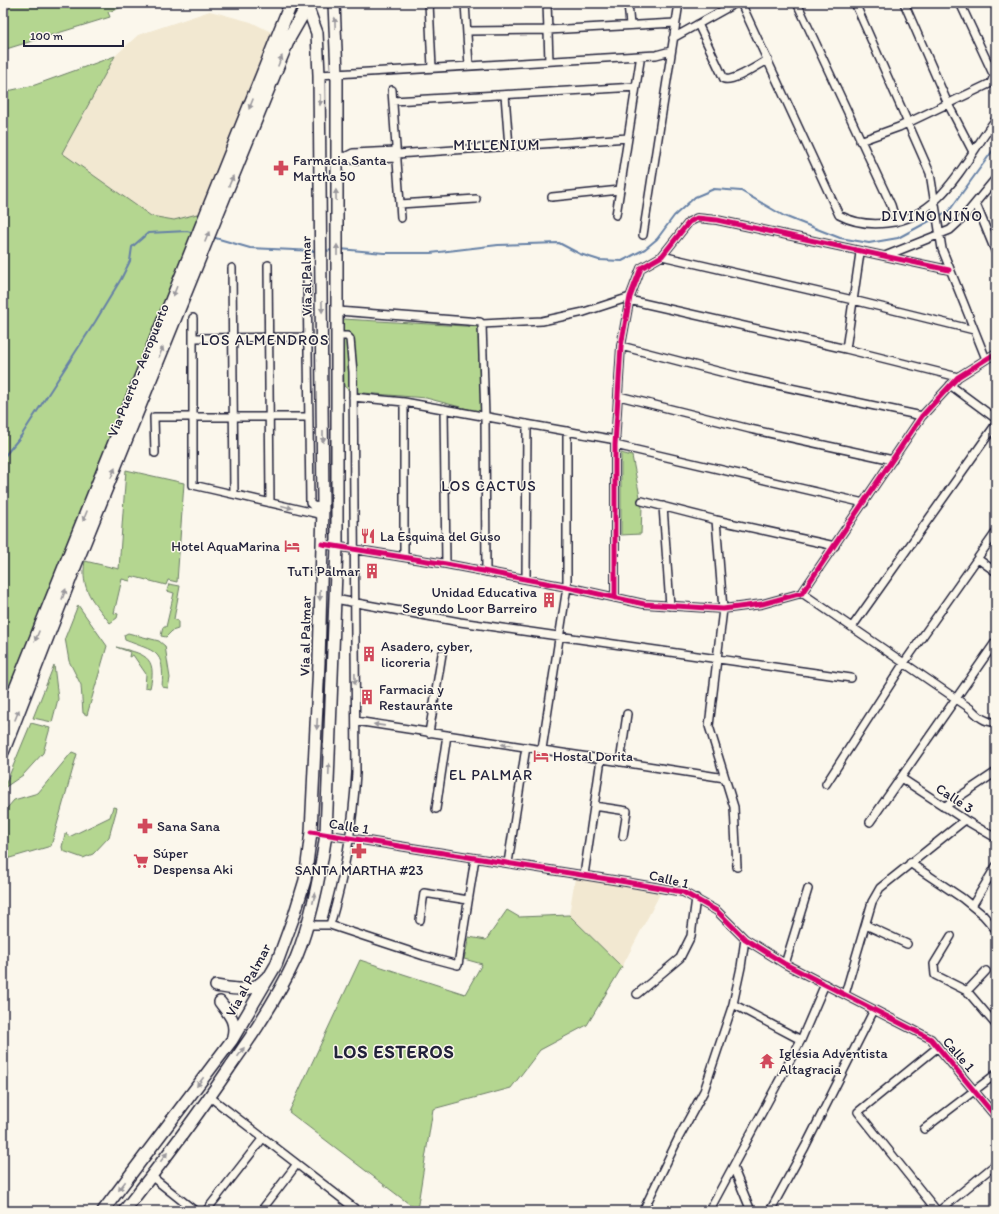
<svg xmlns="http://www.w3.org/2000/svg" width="999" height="1214" font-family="Itim,sans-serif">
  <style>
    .built { fill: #f2e8d1 }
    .green { fill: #b4d690; stroke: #6b7c66 }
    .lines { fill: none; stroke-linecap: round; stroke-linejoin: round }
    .stream { stroke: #6681a6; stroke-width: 2 }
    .street-casing { stroke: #22223b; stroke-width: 10 }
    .secondary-casing { stroke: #22223b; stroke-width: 14 }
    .primary-casing { stroke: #22223b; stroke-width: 15 }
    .street { stroke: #fbf7ec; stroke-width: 7 }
    .secondary { stroke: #fbf7ec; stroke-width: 11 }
    .primary { stroke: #fbf7ec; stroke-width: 12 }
    .cycleway-casing { stroke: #fbf7ec; stroke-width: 8 }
    .cycleway { stroke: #d6006c; stroke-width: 5 }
    .oneway { fill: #99979c }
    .labels { text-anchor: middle; stroke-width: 3; stroke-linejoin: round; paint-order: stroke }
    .poi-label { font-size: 14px; fill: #22223b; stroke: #fbf7ec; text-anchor: start }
    .street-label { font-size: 14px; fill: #22223b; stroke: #fbf7ec }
    .neighbourhood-label { font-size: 15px; letter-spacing: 1px; fill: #22223b; stroke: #fbf7ec }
    .district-label { font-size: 18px; font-weight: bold; letter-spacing: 1px; fill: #22223b; stroke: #fbf7ec }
  </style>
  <rect width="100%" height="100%" fill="#fbf7ec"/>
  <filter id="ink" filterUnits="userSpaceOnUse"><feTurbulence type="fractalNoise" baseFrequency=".025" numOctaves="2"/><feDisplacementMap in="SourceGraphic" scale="8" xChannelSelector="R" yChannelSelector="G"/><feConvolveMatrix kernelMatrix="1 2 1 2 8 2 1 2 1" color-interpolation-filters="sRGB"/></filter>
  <g filter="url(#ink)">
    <!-- built -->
    <path class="built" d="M210,11L251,22L273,33L198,217L197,214L191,215L174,220L151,216L62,153L115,56L138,35Z
      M575,878L661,892L622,967L569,915Z"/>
    <!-- green -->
    <path class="green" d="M3,3H134L108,12L110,17L3,50Z
      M115,56L62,153L151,216L174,220L197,214L198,217L3,708V92L35,85Z
      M343,319L481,327L479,366L483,384V413L426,398L351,392L344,386Z
      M621,453L632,456L642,507L641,534L621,535Z
      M126,470L184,483L177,582L168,580L166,585L131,576L130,581L122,579L114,613L118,614L117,618L110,623C93,601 80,590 85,561L119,569Z
      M169,584L180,586L174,619L178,621V629L172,631L166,637L161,636L163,627H166L174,593L167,591Z
      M78,605L107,646L87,715L83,713L81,685L69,661L65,638Z
      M128,633L159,641L165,646L170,678L168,688L162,687C165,649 155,652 125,640L124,635Z
      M116,647C143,654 158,655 150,688L145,687L146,674L133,655L129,657L130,652Z
      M54,665L58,699L52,722L33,718Z
      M31,723L50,728L43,753L23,775L4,788Z
      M72,752L77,754L51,846L3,860V813L14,800L38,793Z
      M113,807L117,808L109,837L93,854L83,858L63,851L62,847L65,834L66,833L69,837L110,817Z
      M507,910L519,917L569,915L622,967L587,1025L540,1050L511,1088L433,1109L417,1210L289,1112L360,960L465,994L482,964L464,959L469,937L486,940Z
      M3,1015L7,1074L3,1105Z"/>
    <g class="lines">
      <!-- stream -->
      <path class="stream" d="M939,216L949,211L996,146
        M212,237L250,248L316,251
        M340,249L384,253H431L498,245L559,243L580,254L599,260L622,261L645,249L657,239L674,216L695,197L714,189L741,191L784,216L840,238L869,243L898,238L935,218
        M324,251L334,250
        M3,458L21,436L95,322L121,279L130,261L132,247L148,233L187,231L194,233"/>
      <!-- street casing -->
      <g class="street-casing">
        <path id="street" d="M429,3L432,68
          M465,3L469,66
          M547,3L549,61
          M628,3L630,25
          M741,3L839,215C854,223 870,225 887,223C942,218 966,158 996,119
          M797,3L891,205L896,222
          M855,3L930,173L942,249L986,359
          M904,3L948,104L973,152
          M698,24L724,79C734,82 758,65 768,60
          M467,31L548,30L675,23
          M673,38L736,3
          M319,75L656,55L671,51
          M392,90L401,218
          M505,95L509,147
          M393,101L636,87
          M860,141L899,127L991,83L994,76L960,3
          M397,154L628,138
          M347,156L353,160L397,158
          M336,157L347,156L353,153L396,151
          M552,197L620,190
          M400,204L476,199
          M976,204L996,253
          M616,215L640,61
          M643,235L679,3
          M662,256L853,300L974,330
          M885,256L950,230L963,218L996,178
          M268,265L270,503
          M232,268L234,494
          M307,275L310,503L313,506L323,507
          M629,300L846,349L958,377
          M338,311L480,322L482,324L485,417L486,572
          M193,318V485L323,515
          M482,324L542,321L584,312L630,297
          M193,338L308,337
          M621,346L744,378L922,416
          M846,349L860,253
          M950,385L996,419
          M619,396L750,429L893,460
          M353,397L404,402L616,440
          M404,402V557
          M444,409L446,564
          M615,445L864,503
          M155,453L154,417H309
          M642,501L716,520L835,546
          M663,506L670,606
          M716,520L723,609L709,726L734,807L737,867
          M322,544L446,564L567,587L644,604L723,609L762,604L802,593L922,416L958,377L996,353
          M978,559L996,572
          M526,579L527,424
          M802,593L971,709C978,716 985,723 996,722
          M615,598V445L621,346L630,297L641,268L662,256L689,222L697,218L717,220L949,270
          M335,599L460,622L851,678
          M852,627L996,424
          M356,721L725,778
          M429,733L442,654
          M542,749L567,587V431
          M620,762L627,714
          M901,778L965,820L996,838
          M826,784L904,663L996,532
          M594,806L627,811L623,836
          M944,807L996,772
          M436,809L447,735
          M870,822L996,641
          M311,832L626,882L683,892L717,911L745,939L785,964L931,1039L996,1117
          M508,863L526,747
          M910,863L962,898L983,915L996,930
          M584,875L601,759
          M972,906L996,866
          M420,920L424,893L468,900
          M307,925H330L424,956L458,965L475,858
          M330,925C345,875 353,825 356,773L353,372L350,339L347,336H338
          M866,925L907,944
          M951,936L934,964L935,975L967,991L996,1025
          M785,964L808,889
          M967,991L986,971
          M637,994L680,958L691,936L696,898
          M845,994L872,902L880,888L965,820
          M733,1004L801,1040
          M210,1097L358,1211
          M924,1129L996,1074
          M733,1167L751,1211
          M151,1176L195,1211
          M206,1211L263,1138
          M261,1211L297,1164
          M643,1211L679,1137L704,1091L733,1004L741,967L745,939
          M709,1211L801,1040L825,984
          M770,1211L805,1147L874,1010
          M937,1211L858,1112L938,1047
          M939,1211L996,1164"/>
      </g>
      <!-- secondary casing -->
      <g class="secondary-casing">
        <path id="secondary" d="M216,986C235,989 252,994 266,978
          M220,1002C228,1013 237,1021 233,1036
          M103,1211L232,1040L276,965L294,916L305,880L311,832L319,662L323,507L319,75L317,33L306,3
          M124,1211C161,1164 197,1116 230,1067C255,1032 278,997 296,958C312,919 320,876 326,834L337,546V74L334,3"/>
      </g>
      <!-- primary casing -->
      <g class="primary-casing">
        <path id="primary" d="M3,720L291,3
          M3,751L78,558L216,217L289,38L309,3"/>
      </g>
      <!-- street -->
      <use href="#street" class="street"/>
      <!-- secondary -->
      <use href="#secondary" class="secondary"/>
      <!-- primary -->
      <use href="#primary" class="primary"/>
      <!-- cycleway casing -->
      <g class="cycleway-casing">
        <path id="cycleway" d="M322,544L446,564L567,587L644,604L723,609L762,604L802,593L922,416L958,377L996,353
          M615,598V445L621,346L630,297L641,268L662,256L689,222L697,218L717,220L949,270
          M311,832L626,882L683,892L717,911L745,939L785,964L931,1039L996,1117"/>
      </g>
      <!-- cycleway -->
      <use href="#cycleway" class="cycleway"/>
    </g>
    <!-- one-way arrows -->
    <defs><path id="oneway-solid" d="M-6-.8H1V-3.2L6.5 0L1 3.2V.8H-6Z"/></defs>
    <g class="oneway">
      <use href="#oneway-solid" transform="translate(335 23) rotate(-92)"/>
      <use href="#oneway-solid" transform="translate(280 61) rotate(-68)"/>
      <use href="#oneway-solid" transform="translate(320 100) rotate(90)"/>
      <use href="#oneway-solid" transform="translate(251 104) rotate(112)"/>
      <use href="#oneway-solid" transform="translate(231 181) rotate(-67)"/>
      <use href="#oneway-solid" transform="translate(336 195) rotate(-91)"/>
      <use href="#oneway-solid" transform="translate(207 237) rotate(-68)"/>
      <use href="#oneway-solid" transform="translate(337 250) rotate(-90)"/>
      <use href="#oneway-solid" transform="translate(175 291) rotate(112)"/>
      <use href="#oneway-solid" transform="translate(322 307) rotate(89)"/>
      <use href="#oneway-solid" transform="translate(161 352) rotate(-68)"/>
      <use href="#oneway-solid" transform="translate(323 437) rotate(90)"/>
      <use href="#oneway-solid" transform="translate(113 473) rotate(-68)"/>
      <use href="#oneway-solid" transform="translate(287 507) rotate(14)"/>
      <use href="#oneway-solid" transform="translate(85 516) rotate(112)"/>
      <use href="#oneway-solid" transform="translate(64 594) rotate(-70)"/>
      <use href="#oneway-solid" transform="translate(320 595) rotate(91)"/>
      <use href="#oneway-solid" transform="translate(37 636) rotate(112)"/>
      <use href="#oneway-solid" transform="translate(355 679) rotate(89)"/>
      <use href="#oneway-solid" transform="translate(17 715) rotate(-68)"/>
      <use href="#oneway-solid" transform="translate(317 724) rotate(93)"/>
      <use href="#oneway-solid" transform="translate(379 725) rotate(-172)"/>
      <use href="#oneway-solid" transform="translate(507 745) rotate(-173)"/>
      <use href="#oneway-solid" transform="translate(329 769) rotate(-87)"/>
      <use href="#oneway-solid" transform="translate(314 898) rotate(-77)"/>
      <use href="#oneway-solid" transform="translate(241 1052) rotate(-55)"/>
      <use href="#oneway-solid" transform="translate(200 1082) rotate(127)"/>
      <use href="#oneway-solid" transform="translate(164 1157) rotate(-53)"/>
      <use href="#oneway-solid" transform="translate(122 1186) rotate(127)"/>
    </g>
  </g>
  <!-- icons -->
  <defs>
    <g id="pharmacy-bare" transform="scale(1.2)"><path d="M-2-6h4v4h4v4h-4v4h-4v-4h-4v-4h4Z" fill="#d1495b" stroke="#fbf7ec" stroke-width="2.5" paint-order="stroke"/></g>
    <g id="restaurant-bare" transform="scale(1.2)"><path d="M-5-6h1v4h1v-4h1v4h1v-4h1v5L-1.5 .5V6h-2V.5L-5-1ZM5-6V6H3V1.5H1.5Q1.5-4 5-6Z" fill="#d1495b" stroke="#fbf7ec" stroke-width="2.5" paint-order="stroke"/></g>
    <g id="hotel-bare" transform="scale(1.2)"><path d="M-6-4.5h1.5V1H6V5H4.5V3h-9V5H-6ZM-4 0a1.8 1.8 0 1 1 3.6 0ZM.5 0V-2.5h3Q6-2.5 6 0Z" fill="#d1495b" stroke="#fbf7ec" stroke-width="2.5" paint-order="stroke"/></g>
    <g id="building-bare" transform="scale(1.2)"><path d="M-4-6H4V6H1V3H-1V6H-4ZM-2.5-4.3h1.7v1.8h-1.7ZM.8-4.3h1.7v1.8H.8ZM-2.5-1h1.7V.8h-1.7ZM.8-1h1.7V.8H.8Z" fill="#d1495b" stroke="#fbf7ec" stroke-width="2.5" paint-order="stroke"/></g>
    <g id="supermarket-bare" transform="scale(1.2)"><path d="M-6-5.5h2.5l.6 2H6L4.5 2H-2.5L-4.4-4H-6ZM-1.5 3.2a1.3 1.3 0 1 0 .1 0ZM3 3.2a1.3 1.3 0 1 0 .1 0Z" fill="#d1495b" stroke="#fbf7ec" stroke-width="2.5" paint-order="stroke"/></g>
    <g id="temple-bare" transform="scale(1.2)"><path d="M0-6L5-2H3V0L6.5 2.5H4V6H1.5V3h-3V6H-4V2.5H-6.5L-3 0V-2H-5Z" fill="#d1495b" stroke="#fbf7ec" stroke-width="2.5" paint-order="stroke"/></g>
  </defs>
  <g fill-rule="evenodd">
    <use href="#pharmacy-bare" x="281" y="168"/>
    <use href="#restaurant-bare" x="368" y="536"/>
    <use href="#hotel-bare" x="292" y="546"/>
    <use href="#building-bare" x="372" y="571"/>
    <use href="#building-bare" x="549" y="600"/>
    <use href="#building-bare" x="369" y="654"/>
    <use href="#building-bare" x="367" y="697"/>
    <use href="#hotel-bare" x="541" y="756"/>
    <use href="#pharmacy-bare" x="145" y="826"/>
    <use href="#pharmacy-bare" x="359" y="851"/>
    <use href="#supermarket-bare" x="141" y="861"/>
    <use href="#temple-bare" x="767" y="1061"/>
  </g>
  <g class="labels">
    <!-- poi labels -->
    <g class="poi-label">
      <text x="293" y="165">Farmacia Santa<tspan x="293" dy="16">Martha 50</tspan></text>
      <text x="380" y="541">La Esquina del Guso</text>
      <text x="280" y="551" text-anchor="end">Hotel AquaMarina</text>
      <text x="360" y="576" text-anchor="end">TuTi Palmar</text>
      <text x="537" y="597" text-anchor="end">Unidad Educativa<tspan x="537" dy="16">Segundo Loor Barreiro</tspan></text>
      <text x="381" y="651">Asadero, cyber,<tspan x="381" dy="16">licoreria</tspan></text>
      <text x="379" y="694">Farmacia y<tspan x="379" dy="16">Restaurante</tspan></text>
      <text x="553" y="761">Hostal Dorita</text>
      <text x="157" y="831">Sana Sana</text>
      <text x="153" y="858">Súper<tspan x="153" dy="16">Despensa Aki</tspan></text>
      <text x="359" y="875" text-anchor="middle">SANTA MARTHA #23</text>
      <text x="779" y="1058">Iglesia Adventista<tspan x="779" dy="16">Altagracia</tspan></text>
    </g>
    <!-- street labels -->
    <g class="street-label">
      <text transform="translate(306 276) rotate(-91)" y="5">Vía al Palmar</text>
      <text transform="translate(138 370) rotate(-68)" y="5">Via Puerto - Aeropuerto</text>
      <text transform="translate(305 636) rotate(-89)" y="5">Vía al Palmar</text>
      <text transform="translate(955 798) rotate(33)" y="5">Calle 3</text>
      <text transform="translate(349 826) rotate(9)" y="5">Calle 1</text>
      <text transform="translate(669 879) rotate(13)" y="5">Calle 1</text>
      <text transform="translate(248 980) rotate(-62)" y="5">Vía al Palmar</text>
      <text transform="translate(959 1054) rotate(49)" y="5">Calle 1</text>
    </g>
    <!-- neighbourhood labels -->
    <g class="neighbourhood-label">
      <text x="497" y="150">MILLENIUM</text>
      <text x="932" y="221">DIVINO NIÑO</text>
      <text x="265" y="345">LOS ALMENDROS</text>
      <text x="489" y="491">LOS CACTUS</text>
      <text x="491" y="780">EL PALMAR</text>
    </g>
    <!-- district labels -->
    <g class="district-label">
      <text x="394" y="1058">LOS ESTEROS</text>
    </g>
  </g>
  <!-- margin -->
  <rect width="999" height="1214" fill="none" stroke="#fbf7ec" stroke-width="16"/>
  <rect x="8" y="8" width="983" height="1198" fill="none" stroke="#22223b" stroke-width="1.5" filter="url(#ink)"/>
  <!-- scale -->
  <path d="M24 40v6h99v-6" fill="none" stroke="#22223b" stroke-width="2"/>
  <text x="30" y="40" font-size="12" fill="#22223b" stroke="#fbf7ec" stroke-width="3" paint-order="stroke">100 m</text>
</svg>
